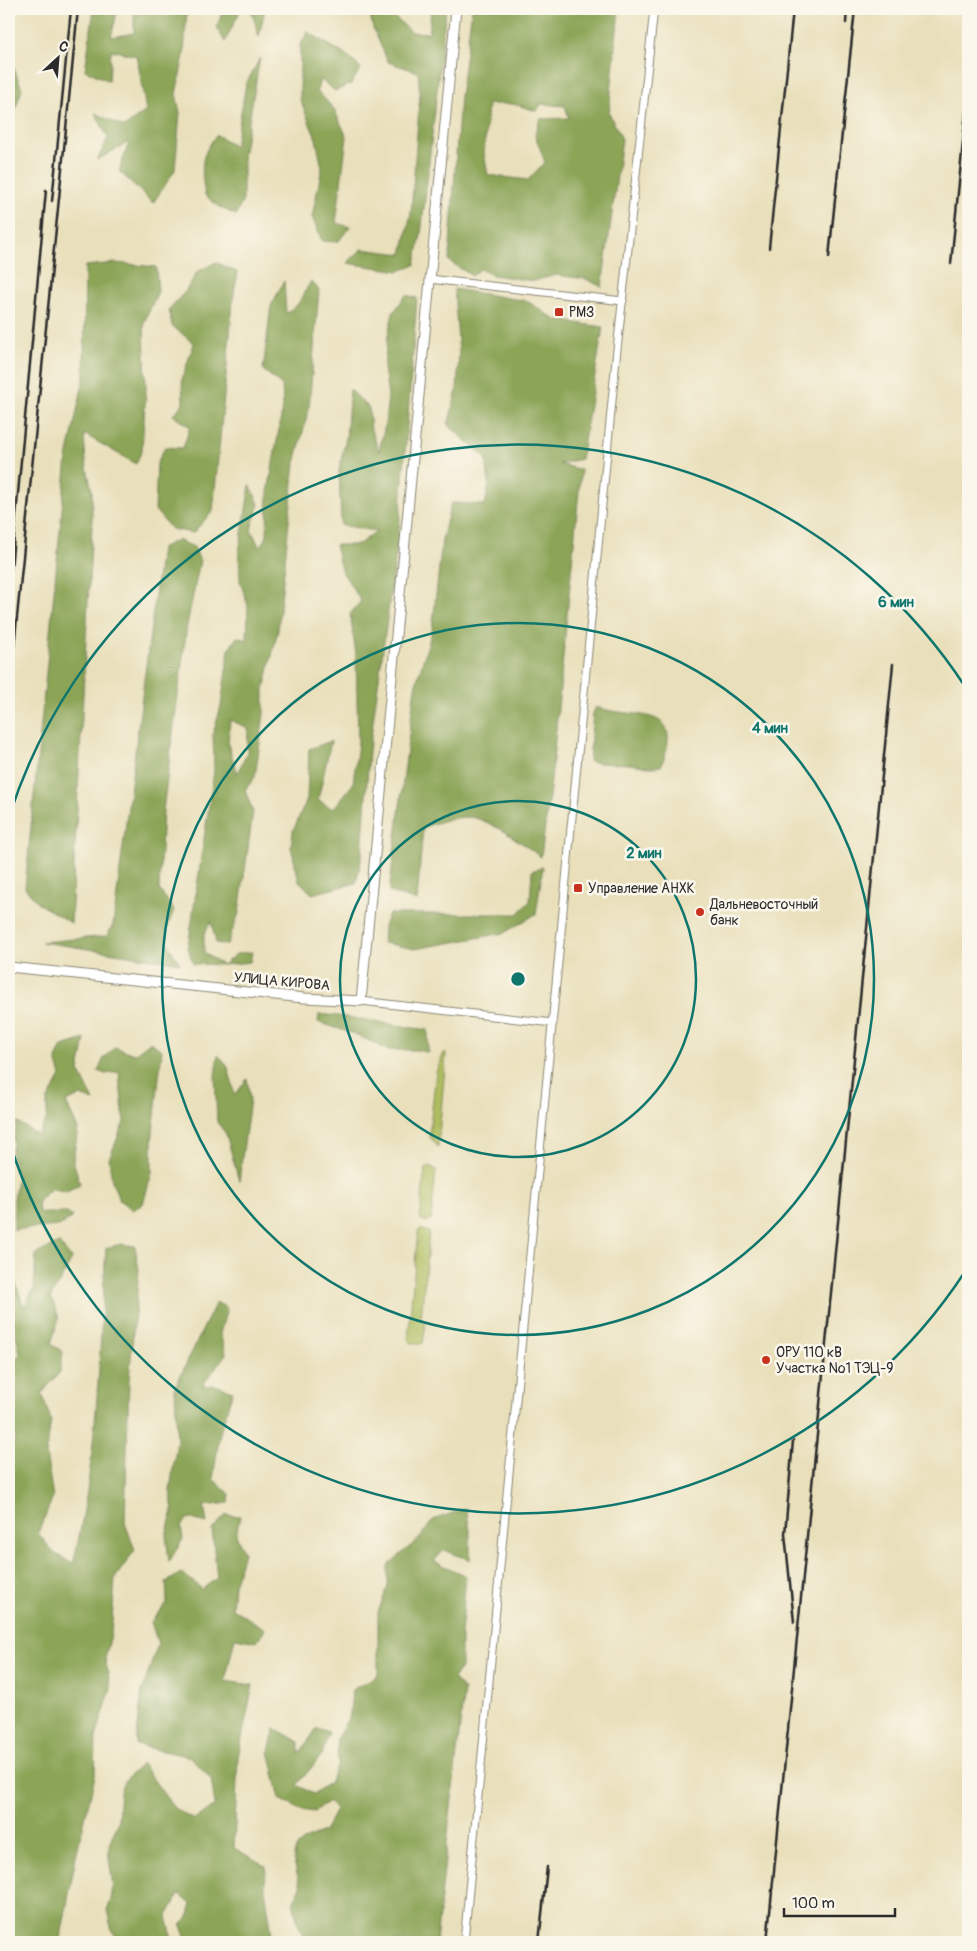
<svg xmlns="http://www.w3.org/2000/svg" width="977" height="1951" font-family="Pangolin,sans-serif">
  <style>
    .green { fill: #afbd60; stroke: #6d7446 }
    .forest { fill: #8ba456; stroke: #5b6840; fill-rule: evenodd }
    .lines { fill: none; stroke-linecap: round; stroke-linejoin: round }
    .minor-casing { stroke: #8a8673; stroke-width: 9 }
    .tertiary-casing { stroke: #8a8673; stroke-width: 11 }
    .minor { stroke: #fff; stroke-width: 7 }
    .tertiary { stroke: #fff; stroke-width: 9 }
    .rail { stroke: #2b2b2b; stroke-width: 2.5 }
    .ring { fill: none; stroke: #0f766e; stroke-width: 2.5 }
    .poi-dot { fill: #c8321e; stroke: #fbf7ec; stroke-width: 2 }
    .labels { text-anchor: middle; stroke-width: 5; stroke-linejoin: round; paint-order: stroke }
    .poi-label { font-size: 14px; fill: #2b2b2b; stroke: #fbf7ec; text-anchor: start }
    .street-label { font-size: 14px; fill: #2b2b2b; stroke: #fbf7ec }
    .centre { fill: #0f766e; stroke: #fbf7ec; stroke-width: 2.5 }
    .ring-label { font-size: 15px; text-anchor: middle; font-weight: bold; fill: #0f766e; stroke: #fbf7ec; stroke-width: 5; stroke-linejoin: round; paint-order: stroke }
  </style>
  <rect width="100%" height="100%" fill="#fbf7ec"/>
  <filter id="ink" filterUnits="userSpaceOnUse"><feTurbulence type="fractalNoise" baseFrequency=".02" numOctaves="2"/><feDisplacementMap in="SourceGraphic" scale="10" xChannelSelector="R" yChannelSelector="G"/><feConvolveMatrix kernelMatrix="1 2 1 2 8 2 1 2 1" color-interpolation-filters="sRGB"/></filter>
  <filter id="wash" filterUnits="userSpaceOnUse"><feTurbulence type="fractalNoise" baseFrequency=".0096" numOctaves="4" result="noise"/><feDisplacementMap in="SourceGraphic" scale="20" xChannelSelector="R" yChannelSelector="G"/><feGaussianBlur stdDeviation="1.12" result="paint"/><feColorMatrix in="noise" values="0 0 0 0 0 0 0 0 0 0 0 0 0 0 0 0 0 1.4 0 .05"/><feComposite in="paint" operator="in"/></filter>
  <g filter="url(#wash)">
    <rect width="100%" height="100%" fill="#e9e0bb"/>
    <!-- green -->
    <path class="green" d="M444,1053L446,1054L438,1147L429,1136L436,1072Z
      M430,1166L436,1170L431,1219L425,1222L421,1221L420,1216L425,1170Z
      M421,1229L429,1232L421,1318L426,1324L423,1343C418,1345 411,1345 408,1339L418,1231Z"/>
    <!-- forest -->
    <path class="forest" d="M94,9H118L111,37L134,33V9H187L184,55L176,94L180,113L175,170L153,203L119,171L129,142L97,160L108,138L95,113L124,127L146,111L137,56L111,50L109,81L85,70Z
      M223,9H241L225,42L217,28Z
      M251,9H265L259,37Z
      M395,9L393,16L412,32L429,33L431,9H446L421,235L415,265L399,271L347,263L362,249L402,254L411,213L420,94L418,72L388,62L373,28L369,10Z
      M472,9H619L609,113L622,139L602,287L586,279L555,275L534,281L493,275L480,269L472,276L449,261L460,96ZM488,104H513L537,111L541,104L565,106L569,118L540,119L535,135L545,162L528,180L488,175L484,153Z
      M308,32L344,54L361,68L351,84L335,91L320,79L317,91L334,109L347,137L336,223L350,227L338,242L322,241L312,217L322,168L316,139L300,99V46Z
      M9,42L11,61L22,89L9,128Z
      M260,58L243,156V200L236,215L219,207L205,195C201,170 199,155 217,135L235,146L246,84Z
      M216,262L238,273L234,292L213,511L193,533L171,529L155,510L157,463L165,447L183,448L190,427L173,415L183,403L182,379L194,343L172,326L169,309L185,292L197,272Z
      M116,263L156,267L158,291L144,323L146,389L142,450L136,464L84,434L86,463L92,491V526L71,923L39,904L25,888L67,458L84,378L85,266Z
      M284,281L286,314L298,304L311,281L319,290L309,408L295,463L278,630L264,689V714L255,777L245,790L253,812L239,913L227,945L216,943L211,921L204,935V953L223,965L236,954L252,952L250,962L223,965L193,964L188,947L214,771L213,734L221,706L229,649L237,637L247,640L248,606L240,581L239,552L250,485L259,504L251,529L260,548L267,536L268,492L283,406L282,385L263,370L271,306ZM230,720L248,728L247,754L237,773L228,744Z
      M454,289L527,301L556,320L603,327L581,459L559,464L581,470L551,781L541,857C526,846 486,816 467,817C452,817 437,823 423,827L417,901L389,892L415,687L432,631L442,540L451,503L485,505L489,484L486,458L448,425L457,391L459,353Z
      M406,295L417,298L399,532L369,751L362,856L356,883L312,894L299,881L291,847L293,831L307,799L309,749L331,741L318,800L333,809L353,784L358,743L356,655L350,614L361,601L341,570L335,545H358L376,531L341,525L339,470L346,438L350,389L369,408L371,430L379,451L385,425L388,396L384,368L387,340L393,313Z
      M177,540L194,547L200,561L187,625L163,810L159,889L174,910C164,934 164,942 180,963L42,942L107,936L113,925L161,548Z
      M596,707C632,720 688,702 661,766C647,769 643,765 629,764C615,763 603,765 589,761L593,713Z
      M543,867L536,914L504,933L415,949L383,943L384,926L389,914H518L530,901L532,871Z
      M319,1014C355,1017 391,1025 428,1030V1053L419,1050H388L357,1035L318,1022Z
      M85,1039L79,1071L94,1101L80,1096L66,1102L78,1129L73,1160L80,1184L65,1192L52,1188L38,1201L39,1213H67L73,1217L59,1226L14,1230V1200L17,1176L11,1155L17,1122L38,1135L47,1118V1101L61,1076L56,1059L62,1046Z
      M150,1042L162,1050L152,1143V1172L143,1204L133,1210L119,1200L112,1181L109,1159L124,1122L119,1072L105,1074L98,1071L104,1058L115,1047L134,1054Z
      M218,1055L228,1067L235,1095L247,1079L250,1099L239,1181L226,1134L217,1122L215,1076Z
      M59,1243L72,1259L51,1297L59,1318L51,1344L63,1352L60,1372L42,1393L51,1420L46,1454L53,1497L38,1533L54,1553L73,1564C98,1461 99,1353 106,1248L121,1244L135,1246L139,1270L129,1379L125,1523L135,1550L115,1578L111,1635L105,1658L111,1688L96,1737L95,1776L76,1856L60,1942H9V1487H12L9,1456L15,1437L13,1424L9,1421V1405L16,1392L9,1367L20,1354C15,1326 4,1301 12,1273L24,1307L34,1288L36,1254Z
      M216,1302L227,1308L220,1334L226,1354L202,1386L215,1385L233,1391L220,1432L213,1479L230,1494L229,1503L204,1506L207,1523L188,1518L181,1527L183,1539L169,1562L166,1535L173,1511L170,1490L177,1441L175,1387Z
      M466,1508L470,1530V1560L444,1550L434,1561L466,1576L461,1634V1669L453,1678L464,1690L436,1942H306L298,1924L293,1902L301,1887C291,1853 287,1845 324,1832L336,1810L329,1802L314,1812L301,1810L280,1799L269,1751L275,1728L299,1742V1754L317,1728L329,1732L321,1756L297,1785L313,1794L329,1783L338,1765L337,1738L350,1715L352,1690L378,1675V1612L388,1586V1565L419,1539L433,1520Z
      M226,1515L240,1516L236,1535L244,1553L234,1585L232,1608L265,1629L257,1642L235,1638L225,1681L253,1685L238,1757L234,1848L266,1866L265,1888L273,1942H237L235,1936L185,1937L181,1925L189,1917L191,1904L179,1894L167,1916L173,1942H144L145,1940L134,1935L127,1942C112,1942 110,1922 107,1910C119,1884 107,1870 109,1846C110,1837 117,1829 118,1820C121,1787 115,1788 142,1764L174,1808L194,1820L215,1805L211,1779L191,1757L136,1745L142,1691L158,1644L151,1622L167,1603L166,1582L182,1573L202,1589L217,1578L212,1530Z"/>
  </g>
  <g filter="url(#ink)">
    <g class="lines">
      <!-- minor casing -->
      <g class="minor-casing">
        <path id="minor" d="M429,279L623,301
          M361,1001L553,1023
          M464,1942L616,359L654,9"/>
      </g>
      <!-- tertiary casing -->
      <g class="tertiary-casing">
        <path id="tertiary" d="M9,967L304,998L361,1001L456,9"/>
      </g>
      <!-- minor -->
      <use href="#minor" class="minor"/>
      <!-- tertiary -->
      <use href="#tertiary" class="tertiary"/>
      <!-- rail -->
      <path class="rail" d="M782,15L783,9
        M846,23L847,9
        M52,201L71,9
        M769,248L793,9
        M829,257L855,9
        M951,264L968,91
        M9,591L46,190
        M9,697L78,9
        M793,1441L785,1534L794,1622
        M539,1942L547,1867
        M767,1942L893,664"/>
    </g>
  </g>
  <!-- distance rings -->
  <g class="ring">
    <circle cx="518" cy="979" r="178"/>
    <circle cx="518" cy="979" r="356"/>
    <path d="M966 1270A534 534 0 0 1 10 1144M10 814A534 534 0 0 1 966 688"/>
  </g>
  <!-- markers -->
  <g class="poi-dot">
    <rect x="554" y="307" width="10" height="10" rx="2.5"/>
    <rect x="573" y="883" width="10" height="10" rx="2.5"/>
    <circle cx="700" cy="912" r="5"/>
    <circle cx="766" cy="1360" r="5"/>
  </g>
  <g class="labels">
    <!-- poi labels -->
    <g class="poi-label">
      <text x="569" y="317">РМЗ</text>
      <text x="588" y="893">Управление АНХК</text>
      <text x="710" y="909">Дальневосточный<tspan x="710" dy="16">банк</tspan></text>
      <text x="776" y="1357">ОРУ 110 кВ<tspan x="776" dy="16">Участка №1 ТЭЦ-9</tspan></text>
    </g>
    <!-- street labels -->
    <g class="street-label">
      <text transform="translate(282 981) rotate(5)" y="5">УЛИЦА КИРОВА</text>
    </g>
  </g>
  <circle cx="518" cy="979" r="8" class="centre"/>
  <g class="ring-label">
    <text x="896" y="607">6 мин</text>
    <text x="770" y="733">4 мин</text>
    <text x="644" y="858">2 мин</text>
  </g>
  <!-- margin -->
  <rect width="977" height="1951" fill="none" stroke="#fbf7ec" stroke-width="30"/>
  <!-- north arrow -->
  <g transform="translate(58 58) rotate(26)" stroke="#fbf7ec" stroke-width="4" paint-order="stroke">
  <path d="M0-4L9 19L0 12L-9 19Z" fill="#2b2b2b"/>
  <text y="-8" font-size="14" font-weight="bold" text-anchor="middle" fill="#2b2b2b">С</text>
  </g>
  <!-- scale -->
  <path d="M784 1908v8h111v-8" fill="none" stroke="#2b2b2b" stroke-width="2.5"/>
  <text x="792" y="1908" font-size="15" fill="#2b2b2b" stroke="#fbf7ec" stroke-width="4" paint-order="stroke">100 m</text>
</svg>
